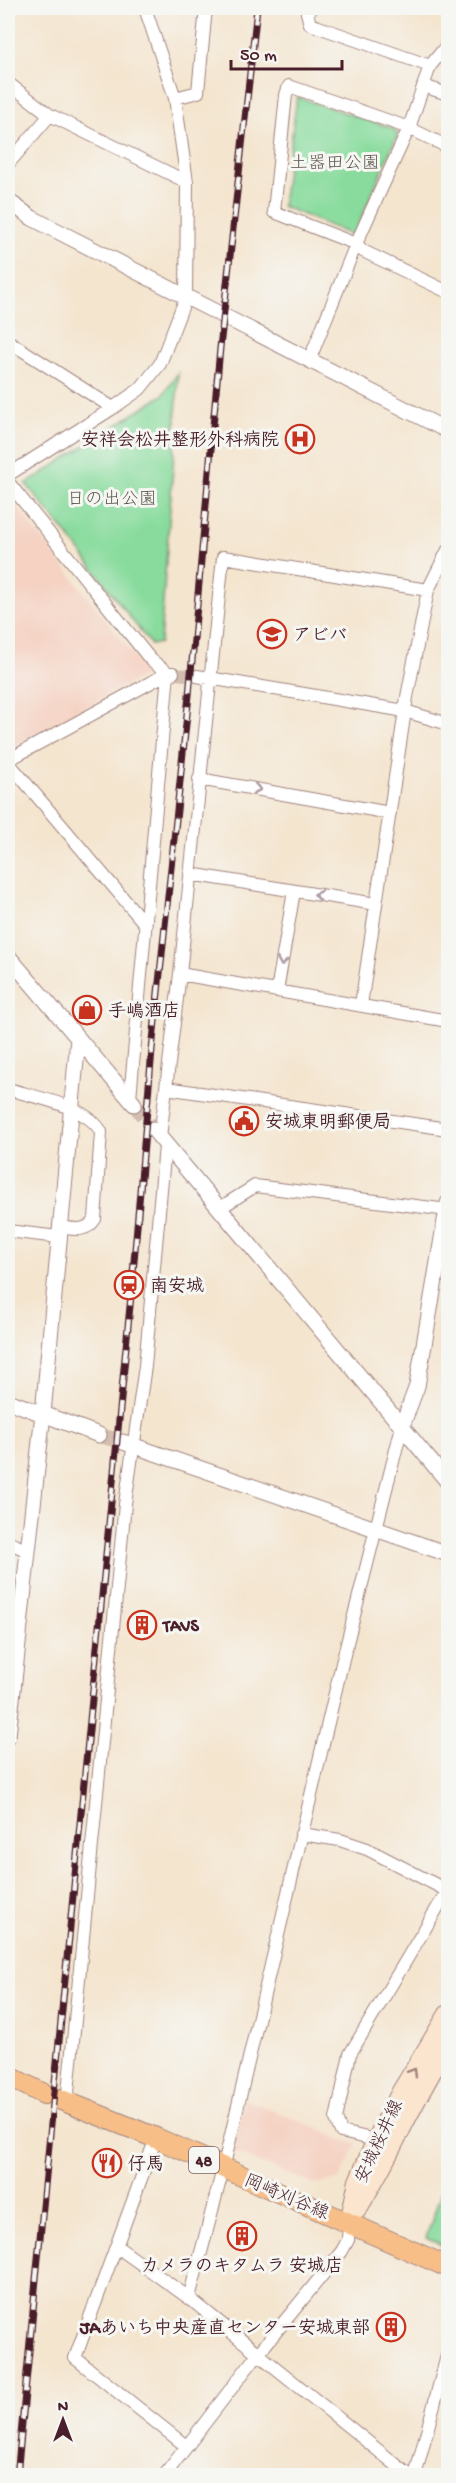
<svg xmlns="http://www.w3.org/2000/svg" width="456" height="2483" font-family="'Gochi Hand','Klee One',sans-serif">
  <style>
    .built { fill: #f5d2c2 }
    .green { fill: #88db9d; stroke: #697d64; stroke-width: 1.5 }
    .lines { fill: none; stroke-linecap: round; stroke-linejoin: round }
    .minor-tunnel { stroke: #d2bdae; stroke-width: 12; stroke-dasharray: 12 6; stroke-linecap: butt }
    .tertiary-tunnel { stroke: #d2bdae; stroke-width: 15; stroke-dasharray: 15 8; stroke-linecap: butt }
    .minor-casing { stroke: #9f827d; stroke-width: 14 }
    .tertiary-casing { stroke: #9f827d; stroke-width: 17 }
    .secondary-casing { stroke: #9f827d; stroke-width: 20 }
    .primary-casing { stroke: #9f827d; stroke-width: 22 }
    .minor { stroke: #fff; stroke-width: 12 }
    .tertiary { stroke: #fff; stroke-width: 15 }
    .secondary { stroke: #fce5cf; stroke-width: 18 }
    .primary { stroke: #f7be88; stroke-width: 20 }
    .rail-casing { stroke: #4a1f2b; stroke-width: 7 }
    .rail { stroke: #f6f6f2; stroke-width: 4.5; stroke-dasharray: 14; stroke-linecap: butt }
    .oneway { stroke: #ae9aa0 }
    .oneway2 { stroke: #a3827d }
    .labels { text-anchor: middle; stroke-width: 6; stroke-linejoin: round; paint-order: stroke }
    .shield { fill: #f6f6f2; stroke: #7e6067; stroke-width: 1.5 }
    .shield-label { font-size: 16px; font-weight: bold; fill: #4a1f2b }
    .park-label { font-size: 18px; fill: #5d574d; stroke: #f6f6f2 }
    .poi-label { font-size: 18px; font-weight: bold; fill: #4a1f2b; stroke: #f6f6f2; text-anchor: start }
    .street-label { font-size: 18px; fill: #4a1f2b; stroke: #f6f6f2 }
  </style>
  <rect width="100%" height="100%" fill="#f6f6f2"/>
  <filter id="ink" filterUnits="userSpaceOnUse"><feTurbulence type="fractalNoise" baseFrequency=".0167" numOctaves="2"/><feDisplacementMap in="SourceGraphic" scale="12" xChannelSelector="R" yChannelSelector="G"/><feConvolveMatrix kernelMatrix="1 2 1 2 8 2 1 2 1" color-interpolation-filters="sRGB"/></filter>
  <filter id="wash" filterUnits="userSpaceOnUse"><feTurbulence type="fractalNoise" baseFrequency=".008" numOctaves="4" result="noise"/><feDisplacementMap in="SourceGraphic" scale="24" xChannelSelector="R" yChannelSelector="G"/><feGaussianBlur stdDeviation="1.35" result="paint"/><feColorMatrix in="noise" values="0 0 0 0 0 0 0 0 0 0 0 0 0 0 0 0 0 1.4 0 .05"/><feComposite in="paint" operator="in"/></filter>
  <g filter="url(#wash)">
    <rect width="100%" height="100%" fill="#f4e5cf"/>
    <!-- built -->
    <path class="built" d="M8,495L148,674L8,749Z
      M244,2099L325,2131L338,2139L357,2143L340,2179L315,2185L231,2151Z"/>
    <!-- green -->
    <path class="green" d="M297,97L392,128L398,134L355,232L349,234L282,206Z
      M178,373L175,440L160,643L151,645L70,538L26,484L163,395Z
      M448,2172V2248L426,2238Z"/>
  </g>
  <g filter="url(#ink)">
    <g class="lines">
      <!-- minor-tunnel -->
      <path class="minor-tunnel" d="M175,674L197,676"/>
      <!-- tertiary-tunnel -->
      <path class="tertiary-tunnel" d="M134,1104L153,1129
        M99,1435L123,1442"/>
      <!-- minor casing -->
      <g class="minor-casing">
        <path id="minor" d="M312,8L307,13L310,24L430,66
          M447,8H448
          M8,83L50,115L187,182
          M423,86L448,94
          M175,98L198,92L206,8
          M448,147L409,128L289,86L286,95L274,212L356,244L363,251L448,292
          M8,164L50,115
          M8,341L113,408
          M309,361L356,244L409,128L430,66L448,44
          M8,475L113,408L140,389L160,364L186,297L187,182L175,98L145,8
          M8,482L150,659L168,673
          M197,676L405,711L448,724
          M8,760L168,673H173
          M8,762L144,923
          M199,779L390,813
          M190,874L376,904
          M180,974L448,1021
          M277,991L294,891
          M361,1005L407,697L428,590L448,550
          M166,1088L448,1129
          M8,1089C34,1097 88,1106 101,1132L95,1219C86,1233 74,1229 59,1227
          M130,1098L168,673
          M160,1137L180,974L223,557L428,590
          M220,1208L255,1186L448,1210
          M8,1231L58,1237
          M8,1542L28,1551
          M301,1834L340,1840L367,1849L448,1891
          M67,2103L125,1504L145,1366L165,1146
          M156,2138L75,2358L186,2446
          M376,2140L341,2132L336,2119L350,2054L448,1890
          M116,2246L189,2298L410,2476
          M189,2298L223,2169L343,1659L402,1426
          M164,2476L257,2355L342,2251L348,2240L349,2222
          M415,2476L448,2352"/>
      </g>
      <!-- tertiary casing -->
      <g class="tertiary-casing">
        <path id="tertiary" d="M8,201L32,218L448,431
          M8,956L134,1104
          M153,1129L448,1482
          M8,1401L99,1435
          M402,1426L417,1386L448,1203
          M123,1442L448,1554
          M8,1736L43,1413L78,1039"/>
      </g>
      <!-- secondary casing -->
      <g class="secondary-casing">
        <path id="secondary" d="M357,2210C390,2157 414,2098 448,2045
          M349,2222L358,2181L376,2140L400,2093L448,2014"/>
      </g>
      <!-- primary casing -->
      <g class="primary-casing">
        <path id="primary" d="M8,2076L44,2094
          M59,2099L156,2138L448,2267"/>
      </g>
      <!-- minor -->
      <use href="#minor" class="minor"/>
      <!-- tertiary -->
      <use href="#tertiary" class="tertiary"/>
      <!-- secondary -->
      <use href="#secondary" class="secondary"/>
      <!-- primary -->
      <use href="#primary" class="primary"/>
      <!-- rail casing -->
      <g class="rail-casing">
        <path id="rail" d="M17,2476L132,1285L152,1050L189,695L220,348L257,8"/>
      </g>
      <!-- rail -->
      <use href="#rail" class="rail"/>
    </g>
    <!-- one-way arrows -->
    <defs><path id="oneway-chevron" d="M-2-3.5L2.5 0L-2 3.5" fill="none" stroke-width="1.6" stroke-linecap="round" stroke-linejoin="round" transform="scale(1.5)"/></defs>
    <g class="oneway">
      <use href="#oneway-chevron" transform="translate(257 789) rotate(10)"/>
      <use href="#oneway-chevron" transform="translate(318 895) rotate(-171)"/>
      <use href="#oneway-chevron" transform="translate(282 962) rotate(100)"/>
    </g>
    <use class="oneway2" href="#oneway-chevron" transform="translate(413 2072) rotate(-59)"/>
  </g>
  <!-- icons -->
  <defs>
    <g id="hospital-ring" transform="scale(1.5)"><circle r="9.5" fill="#f6f6f2" stroke="#c8321e" stroke-width="1.5"/><path d="M-5-5h3v3.5h4V-5h3V5h-3V1.5h-4V5h-3Z" fill="#c8321e"/></g>
    <g id="school-ring" transform="scale(1.5)"><circle r="9.5" fill="#f6f6f2" stroke="#c8321e" stroke-width="1.5"/><path d="M0-5L7-2L0 1L-7-2ZM-4 1L0 2.5L4 1V4Q0 6-4 4Z" fill="#c8321e"/></g>
    <g id="shop-ring" transform="scale(1.5)"><circle r="9.5" fill="#f6f6f2" stroke="#c8321e" stroke-width="1.5"/><path d="M-5-2.5h2.3a2.7 3.5 0 0 1 5.4 0H5L5.5 6h-11ZM-1.5-2.5h3a1.5 2.3 0 0 0-3 0Z" fill="#c8321e"/></g>
    <g id="civic-ring" transform="scale(1.5)"><circle r="9.5" fill="#f6f6f2" stroke="#c8321e" stroke-width="1.5"/><path d="M-.6-6.5H3V-4.5H.6V-3L4-1V1h2V6H-6V1h2V-1L-.6-3ZM-1.2 2.5V6h2.4V2.5Z" fill="#c8321e"/></g>
    <g id="station-ring" transform="scale(1.5)"><circle r="9.5" fill="#f6f6f2" stroke="#c8321e" stroke-width="1.5"/><path d="M-3-6H3Q5-6 5-4V2Q5 4 3 4L4.5 6H3L1.5 4h-3L-3 6H-4.5L-3 4Q-5 4-5 2V-4Q-5-6-3-6ZM-3.5-4v3h7v-3ZM-3.5 1v1.5H-2V1ZM2 1v1.5H3.5V1Z" fill="#c8321e"/></g>
    <g id="building-ring" transform="scale(1.5)"><circle r="9.5" fill="#f6f6f2" stroke="#c8321e" stroke-width="1.5"/><path d="M-4-6H4V6H1V3H-1V6H-4ZM-2.5-4.3h1.7v1.8h-1.7ZM.8-4.3h1.7v1.8H.8ZM-2.5-1h1.7V.8h-1.7ZM.8-1h1.7V.8H.8Z" fill="#c8321e"/></g>
    <g id="restaurant-ring" transform="scale(1.5)"><circle r="9.5" fill="#f6f6f2" stroke="#c8321e" stroke-width="1.5"/><path d="M-5-6h1v4h1v-4h1v4h1v-4h1v5L-1.5 .5V6h-2V.5L-5-1ZM5-6V6H3V1.5H1.5Q1.5-4 5-6Z" fill="#c8321e"/></g>
  </defs>
  <g fill-rule="evenodd">
    <use href="#hospital-ring" x="300" y="439"/>
    <use href="#school-ring" x="272" y="634"/>
    <use href="#shop-ring" x="87" y="1010"/>
    <use href="#civic-ring" x="244" y="1121"/>
    <use href="#station-ring" x="129" y="1285"/>
    <use href="#building-ring" x="142" y="1625"/>
    <use href="#restaurant-ring" x="107" y="2163"/>
    <use href="#building-ring" x="242" y="2236"/>
    <use href="#building-ring" x="391" y="2327"/>
  </g>
  <g class="labels">
    <!-- shield labels -->
    <rect class="shield" x="189" y="2147" width="30" height="26" rx="4.5"/>
    <g class="shield-label">
      <text x="204" y="2166">48</text>
    </g>
    <!-- park labels -->
    <g class="park-label">
      <text x="335" y="168">土器田公園</text>
      <text x="112" y="504">日の出公園</text>
    </g>
    <!-- poi labels -->
    <g class="poi-label">
      <text x="279" y="445" text-anchor="end">安祥会松井整形外科病院</text>
      <text x="293" y="640">アビバ</text>
      <text x="108" y="1016">手嶋酒店</text>
      <text x="265" y="1127">安城東明郵便局</text>
      <text x="150" y="1291">南安城</text>
      <text x="163" y="1631">TAVS</text>
      <text x="128" y="2169">仔馬</text>
      <text x="242" y="2271" text-anchor="middle">カメラのキタムラ 安城店</text>
      <text x="370" y="2333" text-anchor="end">JAあいち中央産直センター安城東部</text>
    </g>
    <!-- street labels -->
    <g class="street-label">
      <text transform="translate(378 2141) rotate(-65)" y="6">安城桜井線</text>
      <text transform="translate(287 2196) rotate(23)" y="6">岡崎刈谷線</text>
    </g>
  </g>
  <!-- margin -->
  <rect width="456" height="2483" fill="none" stroke="#f6f6f2" stroke-width="30"/>
  <!-- north arrow -->
  <g transform="translate(63 2420)" stroke="#f6f6f2" stroke-width="4.5" paint-order="stroke">
  <path d="M0-4.5L10 22L0 15L-10 22Z" fill="#4a1f2b"/>
  <text y="-9" font-size="16" font-weight="bold" text-anchor="middle" fill="#4a1f2b">N</text>
  </g>
  <!-- scale -->
  <path d="M231 60v9h111v-9" fill="none" stroke="#4a1f2b" stroke-width="3"/>
  <text x="240" y="60" font-size="18" fill="#4a1f2b" stroke="#f6f6f2" stroke-width="4.5" paint-order="stroke">50 m</text>
</svg>
